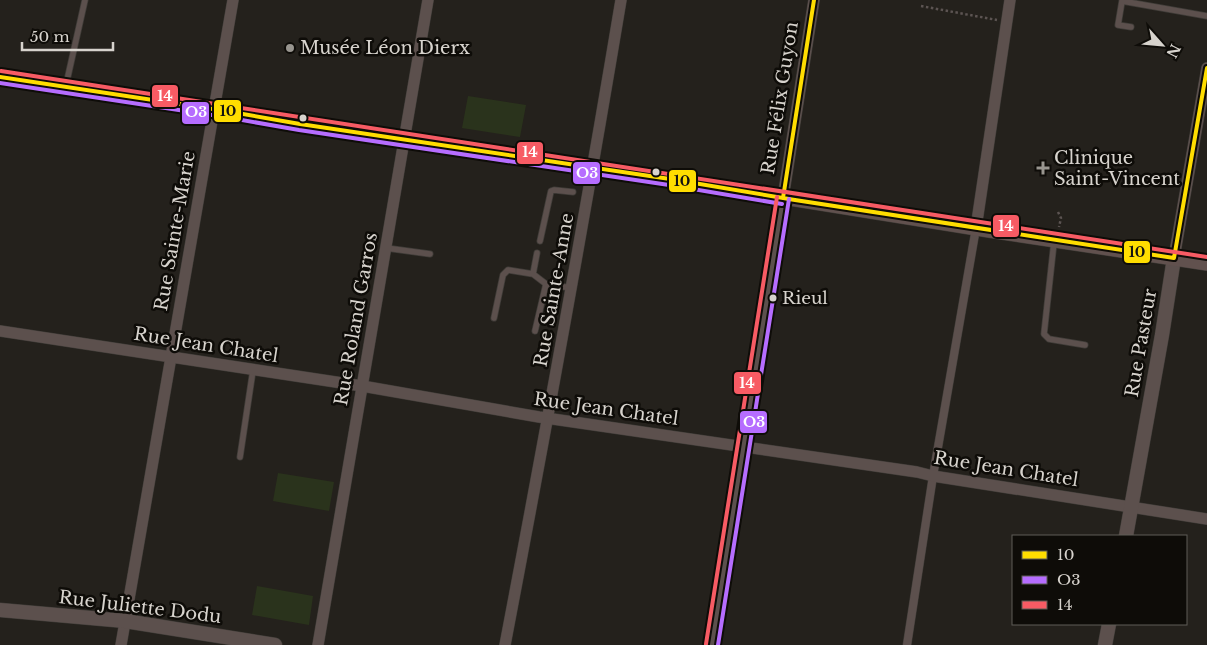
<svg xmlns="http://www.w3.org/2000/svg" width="1207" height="645" font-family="'Libre Baskerville',serif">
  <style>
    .green { fill: #2a331c }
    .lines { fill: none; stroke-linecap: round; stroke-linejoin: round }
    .service-casing { stroke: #403d39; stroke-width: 7 }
    .pedestrian-casing { stroke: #403d39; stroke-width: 9 }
    .minor-casing { stroke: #403d39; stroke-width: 12 }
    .tertiary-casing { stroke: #403d39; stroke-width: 15 }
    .secondary-casing { stroke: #403d39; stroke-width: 16 }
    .path { stroke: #5c5452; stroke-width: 2.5; stroke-dasharray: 2.5 2.5; stroke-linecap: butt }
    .service { stroke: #5c504d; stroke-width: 5.5 }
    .pedestrian { stroke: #5c504d; stroke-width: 8 }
    .minor { stroke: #5c504d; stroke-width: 11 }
    .tertiary { stroke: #5c504d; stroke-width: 14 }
    .secondary { stroke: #61514e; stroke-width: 15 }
    .bus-1-casing { stroke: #0e0c08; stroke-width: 8 }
    .bus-2-casing { stroke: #0e0c08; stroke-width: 8 }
    .bus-3-casing { stroke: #0e0c08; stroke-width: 8 }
    .bus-1 { stroke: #fd0; stroke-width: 4 }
    .bus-2 { stroke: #b66dff; stroke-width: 4 }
    .bus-3 { stroke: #f75b64; stroke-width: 4 }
    .poi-dot { fill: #98958f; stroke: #0e0c08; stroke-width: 2 }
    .bus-dot { fill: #d7d3cd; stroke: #0e0c08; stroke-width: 2 }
    .labels { text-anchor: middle; stroke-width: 5; stroke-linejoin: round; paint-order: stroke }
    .bus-label { font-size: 17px; fill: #d7d3cd; stroke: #0e0c08; text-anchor: start }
    .poi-label { font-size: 18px; fill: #d7d3cd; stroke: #0e0c08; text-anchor: start }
    .street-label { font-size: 18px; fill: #d7d3cd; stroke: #0e0c08 }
    .line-badge { stroke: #0e0c08; stroke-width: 2 }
    .badge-label { font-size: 14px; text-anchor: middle; font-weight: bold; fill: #fff }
    .pale-badge-label { font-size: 14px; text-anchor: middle; font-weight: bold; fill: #111 }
  </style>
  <rect width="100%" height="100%" fill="#24211c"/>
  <!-- green -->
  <path class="green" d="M468,96L526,105L520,137L462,128Z
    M278,473L334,482L329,511L273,501Z
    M257,586L313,596L309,625L252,615Z"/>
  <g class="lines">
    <!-- service casing -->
    <g class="service-casing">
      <path id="service" d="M1131,27L1118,25L1122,1L1207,16
        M66,85L85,0
        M540,241L551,191L554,190L573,192
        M1054,242L1044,334L1049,339L1085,345
        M386,248L430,254
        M537,253L533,274L546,284L571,288
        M494,318L503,275L508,270L533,274
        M535,331L546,284
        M240,457L253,370"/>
    </g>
    <!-- pedestrian casing -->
    <g class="pedestrian-casing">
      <path id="pedestrian" d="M907,645L933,476L976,228"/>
    </g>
    <!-- minor casing -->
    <g class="minor-casing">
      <path id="minor" d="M783,198L814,0
        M976,228L1010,0
        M1174,258L1207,68
        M0,331L362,386L539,417L917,472L933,476L1207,519
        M121,645L233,0
        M318,645L428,0
        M505,645C546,430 585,216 621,0"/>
    </g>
    <!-- tertiary casing -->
    <g class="tertiary-casing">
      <path id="tertiary" d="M1126,536L1162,335L1174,258
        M0,610L125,621L275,645
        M712,645L783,198
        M1105,645L1109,624"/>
    </g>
    <!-- secondary casing -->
    <g class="secondary-casing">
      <path id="secondary" d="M0,77L226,111L300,124L670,179L989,230L1207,263"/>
    </g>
    <!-- path -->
    <path class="path" d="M921,6L997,20
      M1058,212L1061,218L1059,227"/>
    <!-- service -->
    <use href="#service" class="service"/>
    <!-- pedestrian -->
    <use href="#pedestrian" class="pedestrian"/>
    <!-- minor -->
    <use href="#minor" class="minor"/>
    <!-- tertiary -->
    <use href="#tertiary" class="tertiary"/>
    <!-- secondary -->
    <use href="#secondary" class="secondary"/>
    <!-- bus-1 casing -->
    <g class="bus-1-casing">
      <path id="bus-1" d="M0,77L226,111L300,124L670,179L795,200L1174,258L1207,68
        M783,198L814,0"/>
    </g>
    <!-- bus-2 casing -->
    <g class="bus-2-casing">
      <path id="bus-2" d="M0,83L225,117L299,130L669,185L782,204
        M718,645L789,199"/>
    </g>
    <!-- bus-3 casing -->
    <g class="bus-3-casing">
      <path id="bus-3" d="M1,71L1207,257
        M706,644L777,197"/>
    </g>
    <!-- bus-1 -->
    <use href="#bus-1" class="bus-1"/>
    <!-- bus-2 -->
    <use href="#bus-2" class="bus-2"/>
    <!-- bus-3 -->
    <use href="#bus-3" class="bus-3"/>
  </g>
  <!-- markers -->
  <g class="poi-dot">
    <circle cx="290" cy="48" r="5"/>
    <path d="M1040.5 160.5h5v5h5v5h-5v5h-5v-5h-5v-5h5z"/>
  </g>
  <g class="bus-dot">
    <circle cx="303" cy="118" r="4.5"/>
    <circle cx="656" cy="172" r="4.5"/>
    <circle cx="773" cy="298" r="4.5"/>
  </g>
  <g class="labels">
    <!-- bus labels -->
    <g class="bus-label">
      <text x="782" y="304">Rieul</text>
    </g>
    <!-- poi labels -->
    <g class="poi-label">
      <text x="300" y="54">Musée Léon Dierx</text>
      <text x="1054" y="164">Clinique<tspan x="1054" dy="21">Saint-Vincent</tspan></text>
    </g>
    <!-- street labels -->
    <g class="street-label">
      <text transform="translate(780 98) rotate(-81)" y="6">Rue Félix Guyon</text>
      <text transform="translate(175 231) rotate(-80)" y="6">Rue Sainte-Marie</text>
      <text transform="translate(554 290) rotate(-80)" y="6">Rue Sainte-Anne</text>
      <text transform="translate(356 319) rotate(-80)" y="6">Rue Roland Garros</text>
      <text transform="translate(1141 343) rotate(-80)" y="6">Rue Pasteur</text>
      <text transform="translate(206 345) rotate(9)" y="6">Rue Jean Chatel</text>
      <text transform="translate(606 409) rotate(8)" y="6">Rue Jean Chatel</text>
      <text transform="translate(1006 469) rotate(9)" y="6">Rue Jean Chatel</text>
      <text transform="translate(140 607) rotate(7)" y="6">Rue Juliette Dodu</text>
    </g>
  </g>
  <g class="line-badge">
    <rect x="151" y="84" width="28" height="24" rx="5" fill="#f75b64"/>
    <rect x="213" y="99" width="29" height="24" rx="5" fill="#fd0"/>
    <rect x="181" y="101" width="29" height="24" rx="5" fill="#b66dff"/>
    <rect x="516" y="141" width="28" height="24" rx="5" fill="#f75b64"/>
    <rect x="572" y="161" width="29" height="24" rx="5" fill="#b66dff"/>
    <rect x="668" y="169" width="29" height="24" rx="5" fill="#fd0"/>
    <rect x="992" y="214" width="28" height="24" rx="5" fill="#f75b64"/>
    <rect x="1123" y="240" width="28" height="24" rx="5" fill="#fd0"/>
    <rect x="733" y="371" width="29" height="24" rx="5" fill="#f75b64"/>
    <rect x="739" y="410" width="29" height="24" rx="5" fill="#b66dff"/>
  </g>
  <g class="badge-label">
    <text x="165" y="101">14</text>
    <text x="196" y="117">O3</text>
    <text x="530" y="157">14</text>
    <text x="587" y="178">O3</text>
    <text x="1006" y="231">14</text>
    <text x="747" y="388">14</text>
    <text x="754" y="427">O3</text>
  </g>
  <g class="pale-badge-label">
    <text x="228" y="116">10</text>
    <text x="682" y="186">10</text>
    <text x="1137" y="257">10</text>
  </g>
  <!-- legend -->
  <rect x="1012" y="535" width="175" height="90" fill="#0e0c08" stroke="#5e5c57"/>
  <rect x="1022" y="551" width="25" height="8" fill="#ffdd00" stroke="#5e5c57"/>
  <text x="1057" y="560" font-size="15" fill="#d7d3cd">10</text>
  <rect x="1022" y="576" width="25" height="8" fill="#b66dff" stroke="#5e5c57"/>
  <text x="1057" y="585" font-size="15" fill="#d7d3cd">O3</text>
  <rect x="1022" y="601" width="25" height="8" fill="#f75b64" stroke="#5e5c57"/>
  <text x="1057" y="610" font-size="15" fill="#d7d3cd">14</text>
  <!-- north arrow -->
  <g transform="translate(1162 45) rotate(117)" stroke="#0e0c08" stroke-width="4" paint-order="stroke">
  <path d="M0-4L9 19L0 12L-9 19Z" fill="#d7d3cd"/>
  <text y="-8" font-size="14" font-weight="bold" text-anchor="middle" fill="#d7d3cd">N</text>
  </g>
  <!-- scale -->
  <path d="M22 42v8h91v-8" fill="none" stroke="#d7d3cd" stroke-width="2.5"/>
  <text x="30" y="42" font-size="15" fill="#d7d3cd" stroke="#0e0c08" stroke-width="4" paint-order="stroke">50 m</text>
</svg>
